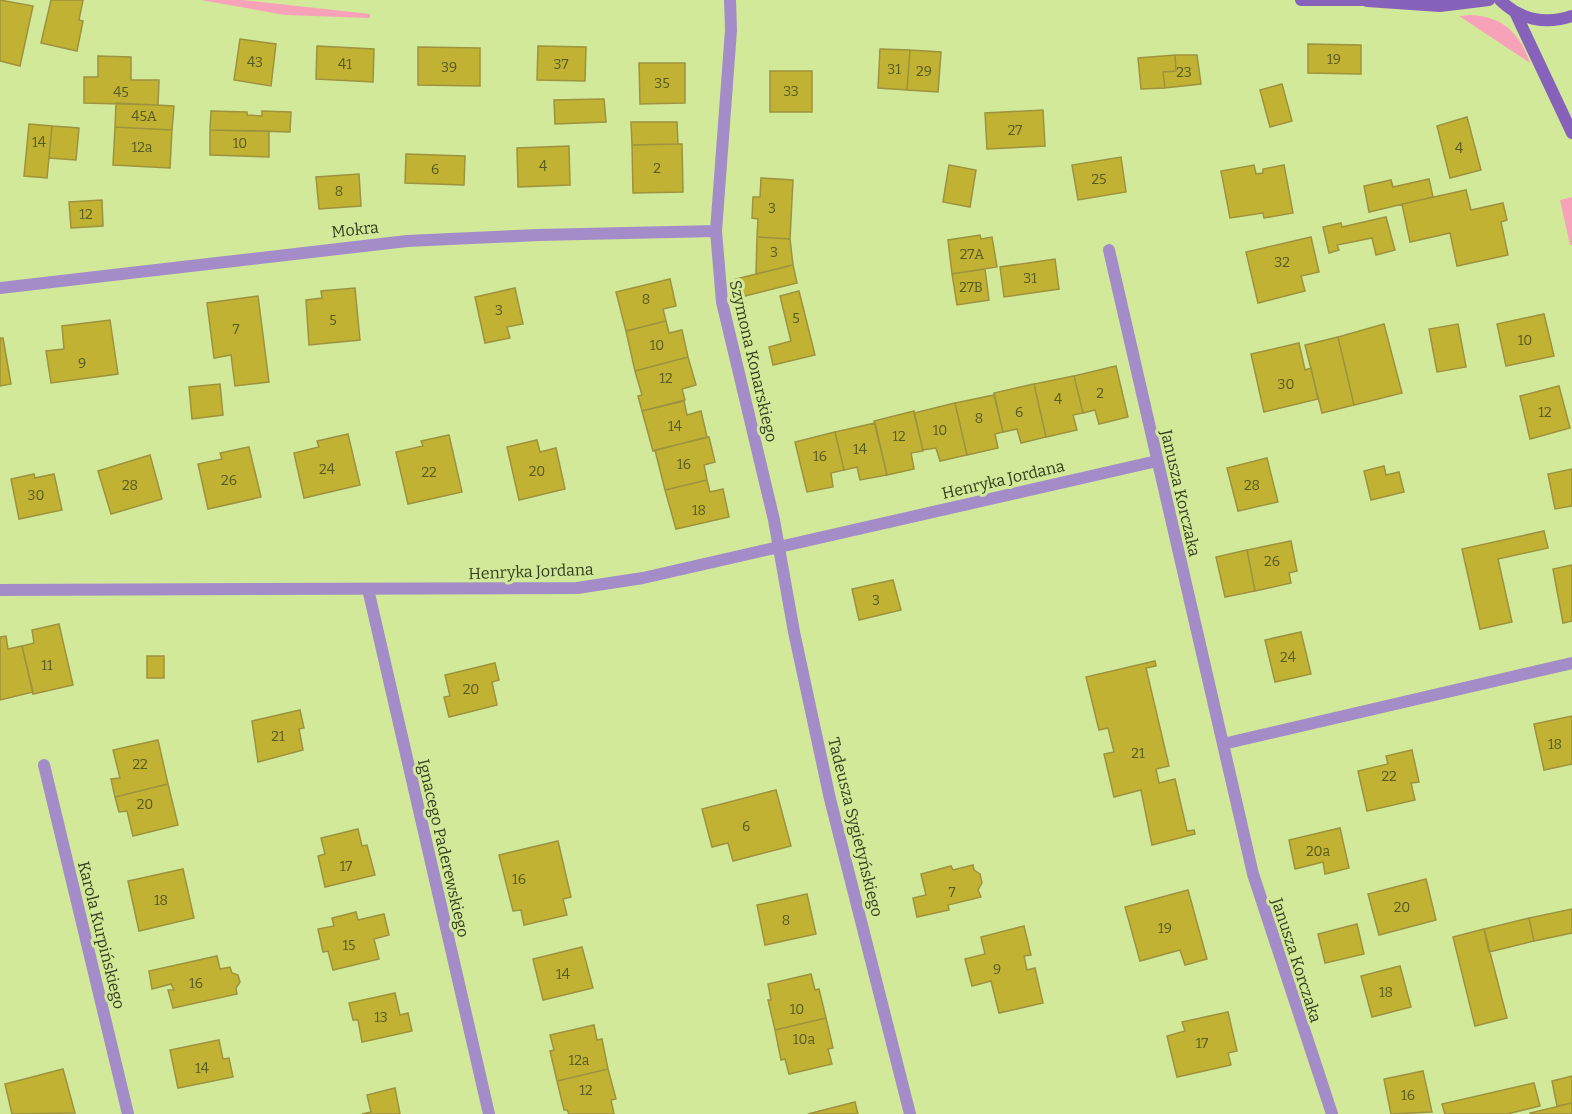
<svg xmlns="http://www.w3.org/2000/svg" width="1572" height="1114" font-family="Bitter,serif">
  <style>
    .green { fill: #f7a2b9 }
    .building { fill: #c2b234; stroke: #9d923d; stroke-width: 1.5 }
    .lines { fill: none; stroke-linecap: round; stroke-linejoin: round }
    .street { stroke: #a38cc8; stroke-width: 12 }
    .secondary { stroke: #8762ba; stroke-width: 12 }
    .labels { text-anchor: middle; stroke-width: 6; stroke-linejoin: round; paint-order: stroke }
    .number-label { font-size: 14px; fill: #575a22 }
    .street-label { font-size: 16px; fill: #333c1c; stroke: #d1e999 }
  </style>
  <rect width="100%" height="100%" fill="#d1e999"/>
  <!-- green -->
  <path class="green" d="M201,0H242L370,14V18L285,15Z
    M1470,15C1502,16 1520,33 1530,63L1459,16Z
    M1572,197V245H1570L1560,200Z"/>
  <!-- building -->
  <path class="building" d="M0,0L33,6L20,66L0,61Z
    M51,0H83L79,20L83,21L77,51L41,43Z
    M240,39L276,44L271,86L234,80Z
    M1308,44L1361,45V74L1308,73Z
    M317,46L374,49L373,82L316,79Z
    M538,46L586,47L585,81L537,80Z
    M418,47L480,48V86L418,85Z
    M880,49L910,50L907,90L878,88Z
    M910,50L941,52L938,92L907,90Z
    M1175,55L1176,71L1163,72L1165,88L1141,89L1138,58Z
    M1175,55H1197L1201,84L1165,88L1163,72L1176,71Z
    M98,56L131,57V80H159L158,105L84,103V77H98Z
    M639,63H685V103L640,104Z
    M770,71H812V112H770Z
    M1282,84L1292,121L1270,127L1260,90Z
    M604,99L606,122L555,124L554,100Z
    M116,103L174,106L172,130L115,127Z
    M1043,110L1045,146L987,149L985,113Z
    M211,111L247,112V115L262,116V111L291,112L290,132L210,130Z
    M1467,117L1481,170L1450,178L1437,126Z
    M631,122H677L678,144L632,145Z
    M29,124L52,126L47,178L24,176Z
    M52,126L79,128L76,160L49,158Z
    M115,127L172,130L170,168L113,165Z
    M210,130L269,131V157L210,155Z
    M678,144H682L683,192L633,193L632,145Z
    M569,146L570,185L518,187L517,148Z
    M406,154L465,156L464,185L405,183Z
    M1121,157L1126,192L1078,200L1072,165Z
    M949,165L976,170L970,207L943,202Z
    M1254,165L1256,174L1263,173V169L1284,165L1293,213L1264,218L1263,213L1230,218L1221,171Z
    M359,174L361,206L319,209L316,177Z
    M761,178L793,180L790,239L757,237L758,219L752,218L753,197H760Z
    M1429,179L1433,197L1369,212L1364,186L1391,180L1393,187Z
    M1466,190L1471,210L1503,203L1507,220L1501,222L1508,255L1457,266L1450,233L1410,242L1402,204Z
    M102,200L103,226L71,228L69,202Z
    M1386,217L1395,250L1376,255L1372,238L1337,245L1339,250L1329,253L1323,227L1341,223L1342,227Z
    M980,235L981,239L992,237L997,267L952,274L948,240Z
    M757,237L790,239L793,265L756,274Z
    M1311,237L1319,272L1301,276L1305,291L1258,303L1246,252Z
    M1055,259L1059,289L1004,297L1000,267Z
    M793,265L797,283L741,297L736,279Z
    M985,269L989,300L957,305L952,274Z
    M670,279L676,306L663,309L666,321L626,331L616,292Z
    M355,288L360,340L309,345L306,300L322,298L321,291Z
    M515,288L523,324L507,327L510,338L485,343L475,297Z
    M799,291L815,355L773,365L769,347L791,341L780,296Z
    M258,296L269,382L235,386L231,355L214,358L207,303Z
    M1544,314L1554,356L1506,366L1497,324Z
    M110,320L118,374L51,383L46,351L64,349L62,326Z
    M666,321L669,333L682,330L688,357L635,371L626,331Z
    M1384,324L1402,393L1354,405L1338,337Z
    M1458,324L1466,367L1437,372L1429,329Z
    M1338,337L1354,405L1322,413L1305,345Z
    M0,338H3L11,384L0,386Z
    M1299,343L1305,370L1311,368L1318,399L1264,412L1251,354Z
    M688,357L696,385L682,389L685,400L642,411L638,396L642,395L635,371Z
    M1116,366L1128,417L1099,424L1095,410L1083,413L1074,376Z
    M1074,376L1083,413L1073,415L1077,430L1046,437L1034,384Z
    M220,384L223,415L192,419L189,387Z
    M1034,384L1046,437L1021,443L1017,429L1003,432L994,393Z
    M1559,386L1570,428L1530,439L1520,396Z
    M994,395L1003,432L995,434L998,448L967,455L955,403Z
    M684,401L687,415L701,411L707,437L653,451L642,411Z
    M955,403L967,455L940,461L936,448L923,450L914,413Z
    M914,411L923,451L911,453L914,469L887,475L874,421Z
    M875,423L887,475L860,480L857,467L844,470L835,432Z
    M835,432L844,470L831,473L833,487L807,492L795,442Z
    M348,434L360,485L304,498L294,453L319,447L317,441Z
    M449,435L462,492L408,504L396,452L423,446L421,441Z
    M709,437L715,462L704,465L707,480L665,490L655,450Z
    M537,440L540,452L556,448L565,489L519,500L507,447Z
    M249,447L261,497L208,509L198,464L222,459L220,453Z
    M150,455L162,499L111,514L98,471Z
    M1267,458L1278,502L1238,511L1227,468Z
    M1384,466L1386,475L1399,472L1404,492L1371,500L1364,471Z
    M1572,469V506L1555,509L1548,474Z
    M34,474L35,478L54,474L62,510L19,519L11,479Z
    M707,480L710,492L723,489L729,517L676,529L665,490Z
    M1544,531L1548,548L1498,559L1512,622L1480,629L1462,549Z
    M1291,541L1297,571L1289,573L1291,583L1255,591L1247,550Z
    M1247,550L1255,591L1225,597L1216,557Z
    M1572,565V621L1563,623L1553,569Z
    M893,580L901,610L859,620L852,589Z
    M59,624L73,685L33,694L22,646L34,643L32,630Z
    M1301,632L1311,674L1275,682L1265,640Z
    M6,636L8,649L22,646L33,692L0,700V637Z
    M147,656H164V678H147Z
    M1155,661L1156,666L1146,668L1169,766L1156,769L1159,783L1175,779L1187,831L1194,830L1195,834L1152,845L1141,790L1114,797L1104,754L1114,752L1108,728L1099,730L1086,677Z
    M495,663L499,680L492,682L497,705L449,717L444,697L450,696L445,675Z
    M300,710L304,728L299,729L303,750L258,762L252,721Z
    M1572,716V764L1544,770L1534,724Z
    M158,740L168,784L115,797L111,779L120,778L113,750Z
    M1412,750L1419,782L1411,783L1415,800L1367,811L1358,771L1388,764L1386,756Z
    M168,784L178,825L133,836L127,811L119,812L115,797Z
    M776,790L791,846L733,861L728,843L712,847L702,809Z
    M1340,828L1349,868L1325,874L1323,862L1295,869L1289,840Z
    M358,829L362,846L367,845L375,875L325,887L318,856L325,854L321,838Z
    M558,841L571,897L563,899L567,915L524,925L521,910L513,911L499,855Z
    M973,865L974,870L980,874L982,883L978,890L981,897L948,905L949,910L917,917L913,898L926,895L921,874L951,866L953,870Z
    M183,869L194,918L139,931L128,881Z
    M1426,879L1436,920L1379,935L1368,894Z
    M1188,890L1207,959L1185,965L1180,950L1140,961L1125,907Z
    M807,894L816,934L765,945L757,905Z
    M1572,909V933L1534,941L1529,918Z
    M356,912L358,920L384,914L389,935L374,939L379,959L333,970L328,951L323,952L318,929L334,926L332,918Z
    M1529,918L1534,941L1489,952L1484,929Z
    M1357,924L1364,954L1325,963L1318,934Z
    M1024,926L1031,955L1024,956L1027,970L1035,968L1043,1003L999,1013L991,981L972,986L965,959L985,954L981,937Z
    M1484,929L1507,1018L1475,1026L1453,937Z
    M582,947L593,988L543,1000L533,959Z
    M217,956L220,969L230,967L232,973L238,975L240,982L236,988L237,994L173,1008L168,990H174L171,984L152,989L149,971Z
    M1400,966L1411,1007L1372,1017L1361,976Z
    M811,974L815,990L819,989L826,1018L775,1030L768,1000H771L768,984Z
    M395,993L400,1015L408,1013L412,1031L362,1042L358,1020H353L349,1003Z
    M1228,1012L1237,1051L1228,1053L1231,1065L1177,1077L1167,1036L1185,1031L1182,1022Z
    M826,1018L833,1048L828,1049L832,1064L789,1074L785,1059L781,1060L775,1030Z
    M594,1025L597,1040L602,1039L608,1069L557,1081L550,1051L554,1050L550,1035Z
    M219,1040L223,1059L229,1058L233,1077L178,1088L170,1050Z
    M63,1069L75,1113L12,1114L5,1084Z
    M608,1069L616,1099L611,1100L614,1114H569L567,1110H564L557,1081Z
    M1423,1071L1432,1112L1391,1114L1384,1079Z
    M1572,1076V1103L1557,1106L1552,1081Z
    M1534,1083L1540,1106L1507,1114H1445L1442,1104Z
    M395,1088L400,1114H362L371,1112L367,1095Z
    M855,1102L858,1114H808Z
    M1572,1103V1114H1530V1113Z"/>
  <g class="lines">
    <!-- street -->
    <path class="street" d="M730,0L731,30L716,231L722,302L774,520L794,632L830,799L910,1114
      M1109,250L1253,874L1332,1114
      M0,288L407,241L538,235L716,231
      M368,589L489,1114
      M0,590L577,588L643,578L1157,461
      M1223,744L1572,663
      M44,765L128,1114"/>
    <!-- secondary -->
    <path class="secondary" d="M1301,0H1369
      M1500,0C1520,20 1546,25 1572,16
      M1367,1L1440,6L1489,0
      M1515,12L1572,133"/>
  </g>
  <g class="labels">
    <!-- number labels -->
    <g class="number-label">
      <text x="1334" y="64">19</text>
      <text x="255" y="67">43</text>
      <text x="345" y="69">41</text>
      <text x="561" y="69">37</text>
      <text x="449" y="72">39</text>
      <text x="894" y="74">31</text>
      <text x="924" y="76">29</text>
      <text x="1184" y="77">23</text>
      <text x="662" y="88">35</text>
      <text x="791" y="96">33</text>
      <text x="121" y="97">45</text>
      <text x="144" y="121">45A</text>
      <text x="1015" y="135">27</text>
      <text x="39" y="147">14</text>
      <text x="240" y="148">10</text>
      <text x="142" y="152">12a</text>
      <text x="1459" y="153">4</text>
      <text x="543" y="171">4</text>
      <text x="657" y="173">2</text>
      <text x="435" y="174">6</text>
      <text x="1099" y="184">25</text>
      <text x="339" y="196">8</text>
      <text x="772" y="213">3</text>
      <text x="86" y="219">12</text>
      <text x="774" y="257">3</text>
      <text x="972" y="259">27A</text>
      <text x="1282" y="267">32</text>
      <text x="1030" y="283">31</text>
      <text x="971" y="292">27B</text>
      <text x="646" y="304">8</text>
      <text x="499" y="315">3</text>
      <text x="796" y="323">5</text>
      <text x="333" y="325">5</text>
      <text x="236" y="334">7</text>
      <text x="1525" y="345">10</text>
      <text x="657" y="350">10</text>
      <text x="82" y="368">9</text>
      <text x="666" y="383">12</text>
      <text x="1286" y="389">30</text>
      <text x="1100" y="398">2</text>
      <text x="1058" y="404">4</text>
      <text x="1019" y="417">6</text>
      <text x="1545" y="417">12</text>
      <text x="979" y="423">8</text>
      <text x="675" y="431">14</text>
      <text x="940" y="435">10</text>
      <text x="899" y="441">12</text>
      <text x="860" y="454">14</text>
      <text x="820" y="461">16</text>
      <text x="684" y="469">16</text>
      <text x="327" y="474">24</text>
      <text x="537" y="476">20</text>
      <text x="429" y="477">22</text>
      <text x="229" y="485">26</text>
      <text x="130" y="490">28</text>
      <text x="1252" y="490">28</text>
      <text x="36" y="500">30</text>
      <text x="699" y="515">18</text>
      <text x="1272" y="566">26</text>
      <text x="876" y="605">3</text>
      <text x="1288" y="662">24</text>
      <text x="47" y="670">11</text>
      <text x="471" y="694">20</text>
      <text x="278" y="741">21</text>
      <text x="1555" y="749">18</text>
      <text x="1138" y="758">21</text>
      <text x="140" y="769">22</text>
      <text x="1389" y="781">22</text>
      <text x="145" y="809">20</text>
      <text x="746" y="831">6</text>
      <text x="1318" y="856">20a</text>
      <text x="346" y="871">17</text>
      <text x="519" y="884">16</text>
      <text x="952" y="897">7</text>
      <text x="161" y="905">18</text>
      <text x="1402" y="912">20</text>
      <text x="786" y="925">8</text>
      <text x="1165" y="933">19</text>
      <text x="349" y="950">15</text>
      <text x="997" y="974">9</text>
      <text x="563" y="979">14</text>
      <text x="196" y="988">16</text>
      <text x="1386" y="997">18</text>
      <text x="797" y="1014">10</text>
      <text x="381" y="1022">13</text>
      <text x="804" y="1044">10a</text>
      <text x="1202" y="1048">17</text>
      <text x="579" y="1065">12a</text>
      <text x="202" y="1073">14</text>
      <text x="586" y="1095">12</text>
      <text x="1408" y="1100">16</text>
    </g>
    <!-- street labels -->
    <g class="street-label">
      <text transform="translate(355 229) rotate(-6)" y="6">Mokra</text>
      <text transform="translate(754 361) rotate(77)" y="6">Szymona Konarskiego</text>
      <text transform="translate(1003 479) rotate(-13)" y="6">Henryka Jordana</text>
      <text transform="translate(1181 493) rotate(77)" y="6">Janusza Korczaka</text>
      <text transform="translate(531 571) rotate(-2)" y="6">Henryka Jordana</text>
      <text transform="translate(856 827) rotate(76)" y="6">Tadeusza Sygietyńskiego</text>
      <text transform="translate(444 848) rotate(77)" y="6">Ignacego Paderewskiego</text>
      <text transform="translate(102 935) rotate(76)" y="6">Karola Kurpińskiego</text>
      <text transform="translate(1297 960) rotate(72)" y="6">Janusza Korczaka</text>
    </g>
  </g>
</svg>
